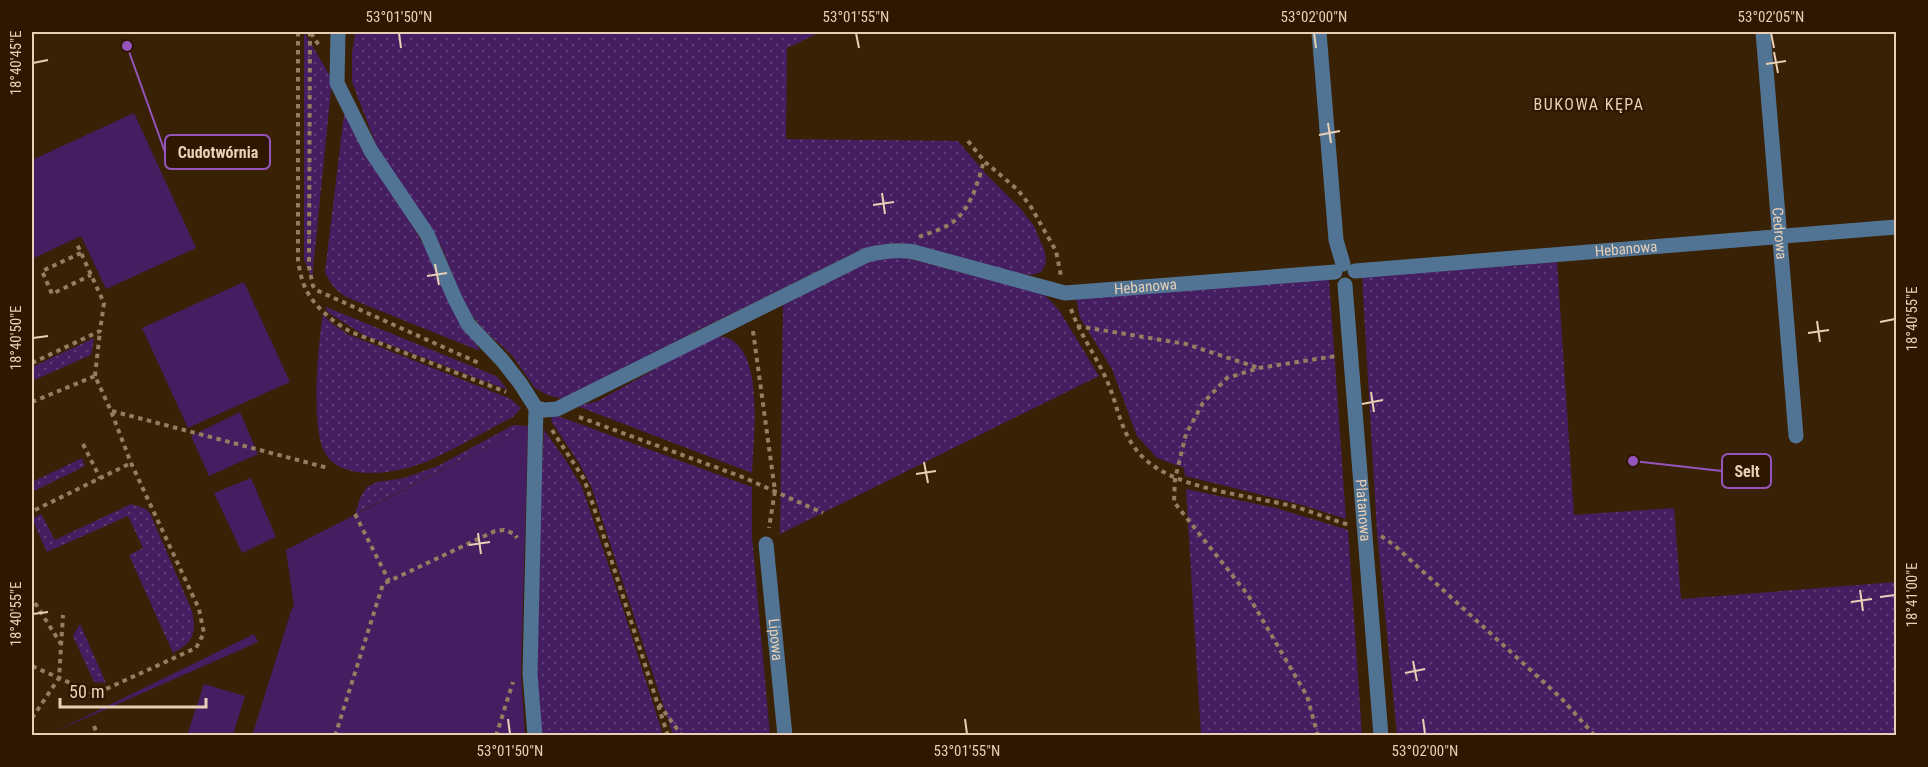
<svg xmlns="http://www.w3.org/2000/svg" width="1928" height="767" font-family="'Roboto Condensed',sans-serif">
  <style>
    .grass { fill: url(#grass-dots) }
    .green { fill: #441e60 }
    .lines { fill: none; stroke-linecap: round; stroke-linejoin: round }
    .path { stroke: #957d62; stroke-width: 4; stroke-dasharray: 4.5 4.5; stroke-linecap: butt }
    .minor { stroke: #517494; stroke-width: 15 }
    .ticks { fill: none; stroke: #e8cfb5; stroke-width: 2 }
    .labels { text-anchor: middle; stroke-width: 5; stroke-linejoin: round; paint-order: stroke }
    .street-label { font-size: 15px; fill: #e8cfb5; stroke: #2d1700 }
    .neighbourhood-label { font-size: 16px; letter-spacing: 1.5px; fill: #e8cfb5; stroke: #2d1700 }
    .leader { fill: none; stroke: #9655bc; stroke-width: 2 }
    .callout-dot { fill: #9655bc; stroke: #2d1700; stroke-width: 2 }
    .callout { fill: #2d1700; stroke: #9655bc; stroke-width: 2 }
    .callout-label { font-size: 16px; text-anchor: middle; font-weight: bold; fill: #e8cfb5 }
    .neatline { fill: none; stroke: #e8cfb5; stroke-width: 2 }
    .ticks-label { font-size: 15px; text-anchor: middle; fill: #e8cfb5 }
  </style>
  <defs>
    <pattern id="grass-dots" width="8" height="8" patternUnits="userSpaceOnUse" patternTransform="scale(1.5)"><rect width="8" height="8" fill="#441e60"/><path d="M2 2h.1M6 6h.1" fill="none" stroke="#5f3e75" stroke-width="1.8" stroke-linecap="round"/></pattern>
  </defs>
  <rect width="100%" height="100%" fill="#382105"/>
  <!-- grass -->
  <path class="grass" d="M304,32L332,79L312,279L304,259Z
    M355,32H821L787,48L786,139L958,141L986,174L1020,208L1034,226L1045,252L1046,263L1041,272L1032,275L1022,274L915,245C895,241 879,245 860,250L692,333L590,390L562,399L547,395L534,387L512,355L485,331L473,317L463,300L441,246L377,147L352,82V54Z
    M344,114L410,220L480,351L346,297C335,290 330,283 325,272Z
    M902,257L1044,294L1059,310L1099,376L780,534L783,305L865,261Z
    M1557,262L1574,515L1674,508L1681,599L1896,582V735H1397L1377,533L1362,277Z
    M1329,279L1346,519L1302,505L1185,476L1184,468L1157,458L1137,436L1112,369L1080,318L1076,299Z
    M326,307L496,376L508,390L364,335L330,314L326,310Z
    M323,314L330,322L347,334L511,399L521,408L513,417C485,431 457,448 428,461C400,473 335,486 322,446C312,417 318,345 323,314Z
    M714,336C718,337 724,336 728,338C765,354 753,439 752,473L577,406L598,401Z
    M94,338L91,355L32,381V367Z
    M555,415L752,487V537L770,735H673L591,486L579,463L551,421L552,416Z
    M513,425L528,426L355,514L360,498L367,487L377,482L404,478L438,466Z
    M544,430L565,459L582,487L620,599L663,735L539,736L534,675L538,540Z
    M82,458L85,466L32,492V482Z
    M1186,489L1276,508L1348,530L1362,735H1201Z
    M131,504L146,509L150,513L192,611C197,633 193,643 173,653L129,555L143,548L128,516L47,552L32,519L41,514L55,540Z
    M80,624L106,683L94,682L73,636Z"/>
  <!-- green -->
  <path class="green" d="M134,113L196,248L106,289L81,236L32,259V160Z
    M244,282L290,382L188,428L142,328Z
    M240,412L258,454L209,476L191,436Z
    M528,426L521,674L525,735L252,736L292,608L294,607L286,550Z
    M251,478L276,537L242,553L214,493Z
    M254,634L258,642L52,733Z
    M204,684L245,696L233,735H187Z"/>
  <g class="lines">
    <!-- path -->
    <path class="path" d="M298,32V260C299,266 300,273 302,279C308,302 331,321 351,332L506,392
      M310,32L309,267L313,286L316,290L481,364
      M311,33L320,47
      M968,141L984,161L1018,190L1031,207L1056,251L1061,276
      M919,237C929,233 941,230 950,224C970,212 978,182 984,161
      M81,253L42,271L52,294L91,275
      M1071,309C1080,335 1097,357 1108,383C1118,407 1121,433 1139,453C1169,489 1248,495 1292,506C1311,511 1330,519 1349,525
      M1077,326L1186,344L1259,368
      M753,331L775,491L769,528
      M32,363L100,331L104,303L76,242
      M95,376L100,331
      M32,402L95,376L111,411L131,463L199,609L204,633L196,648L95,694L32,666
      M112,411L328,468
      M579,417L745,478L823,513
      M552,430L584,479L601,528L668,736
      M83,444L100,478
      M35,510L131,463
      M355,514L389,581
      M1381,536L1394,545L1561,698L1595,736
      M35,603L61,644
      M659,704L682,736
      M32,718L59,678L63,615
      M94,726L98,736
      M335,736L383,584L495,531L504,530L515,534L517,538
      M496,736L513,682
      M1318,736L1307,696L1248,595L1174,502L1175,479L1186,434L1203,403L1227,378L1259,368L1336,356"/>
    <!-- minor -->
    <g class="minor">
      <path d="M338,32L337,83L371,151L427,234L455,299L468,324L502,360L520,383L536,408L530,674L535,736"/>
      <path d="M1319,32L1336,240L1343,264"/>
      <path id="s1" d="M1763,32L1796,436"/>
      <path id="s2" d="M1355,271L1896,227"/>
      <path id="s3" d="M1345,285L1381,736"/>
      <path id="s4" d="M536,408L545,410L557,409L867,255C883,251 897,249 914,252L1065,293L1335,272"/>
      <path id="s5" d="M766,544L785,736"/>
    </g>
  </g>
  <!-- ticks -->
  <path class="ticks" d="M399,33L401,48M856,33L859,48M1314,33L1316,48M1771,33L1774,48M1774,52L1778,73M33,63L48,60M1766,64L1786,61M1328,123L1331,143M1319,135L1340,131M882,193L885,214M873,205L894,202M435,264L439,285M427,276L447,273M1817,321L1820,342M1880,322L1895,319M1808,333L1829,330M33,338L48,336M1371,392L1374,412M1362,404L1383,400M924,462L928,483M916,474L936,471M478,533L481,554M469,545L490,542M1860,590L1863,611M1880,597L1895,595M1851,602L1872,599M33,614L48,612M1413,661L1417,681M1405,673L1425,669M508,719L510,734M965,719L967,734M1423,719L1425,734"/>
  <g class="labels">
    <!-- street labels -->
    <g class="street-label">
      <text dy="5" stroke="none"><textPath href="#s1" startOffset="202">Cedrowa</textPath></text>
      <text dy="5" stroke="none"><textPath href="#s2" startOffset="272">Hebanowa</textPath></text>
      <text dy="5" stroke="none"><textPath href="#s4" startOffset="652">Hebanowa</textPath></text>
      <text dy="5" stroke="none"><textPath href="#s3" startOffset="226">Platanowa</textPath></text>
      <text dy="5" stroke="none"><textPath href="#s5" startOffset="96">Lipowa</textPath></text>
    </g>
    <!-- neighbourhood labels -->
    <g class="neighbourhood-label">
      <text x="1589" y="110">BUKOWA KĘPA</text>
    </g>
  </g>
  <!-- callouts -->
  <path class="leader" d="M127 46L165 152M1633 461L1722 471"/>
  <g class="callout-dot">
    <circle cx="127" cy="46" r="6"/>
    <circle cx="1633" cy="461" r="6"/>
  </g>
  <g class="callout">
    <rect x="165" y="135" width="105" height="34" rx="6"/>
    <rect x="1722" y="454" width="49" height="34" rx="6"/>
  </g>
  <g class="callout-label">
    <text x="218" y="158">Cudotwórnia</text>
    <text x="1747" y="477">Selt</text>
  </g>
  <!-- border -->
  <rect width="1928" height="767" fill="none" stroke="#2d1700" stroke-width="66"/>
  <!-- scale -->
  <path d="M60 698v9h146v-9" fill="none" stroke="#e8cfb5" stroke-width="3"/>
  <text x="69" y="698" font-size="18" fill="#e8cfb5" stroke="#2d1700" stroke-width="4.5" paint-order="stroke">50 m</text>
  <rect x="33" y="33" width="1862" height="701" class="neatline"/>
  <g class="ticks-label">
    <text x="399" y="22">53°01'50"N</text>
    <text x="856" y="22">53°01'55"N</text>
    <text x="1314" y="22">53°02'00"N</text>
    <text x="1771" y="22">53°02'05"N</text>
    <text transform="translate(16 63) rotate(-90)" y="5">18°40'45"E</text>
    <text transform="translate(1912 319) rotate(-90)" y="5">18°40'55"E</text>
    <text transform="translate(16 338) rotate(-90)" y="5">18°40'50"E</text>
    <text transform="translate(1912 595) rotate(-90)" y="5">18°41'00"E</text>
    <text transform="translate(16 614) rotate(-90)" y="5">18°40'55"E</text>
    <text x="510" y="756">53°01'50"N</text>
    <text x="967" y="756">53°01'55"N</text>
    <text x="1425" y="756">53°02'00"N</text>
  </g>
</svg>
